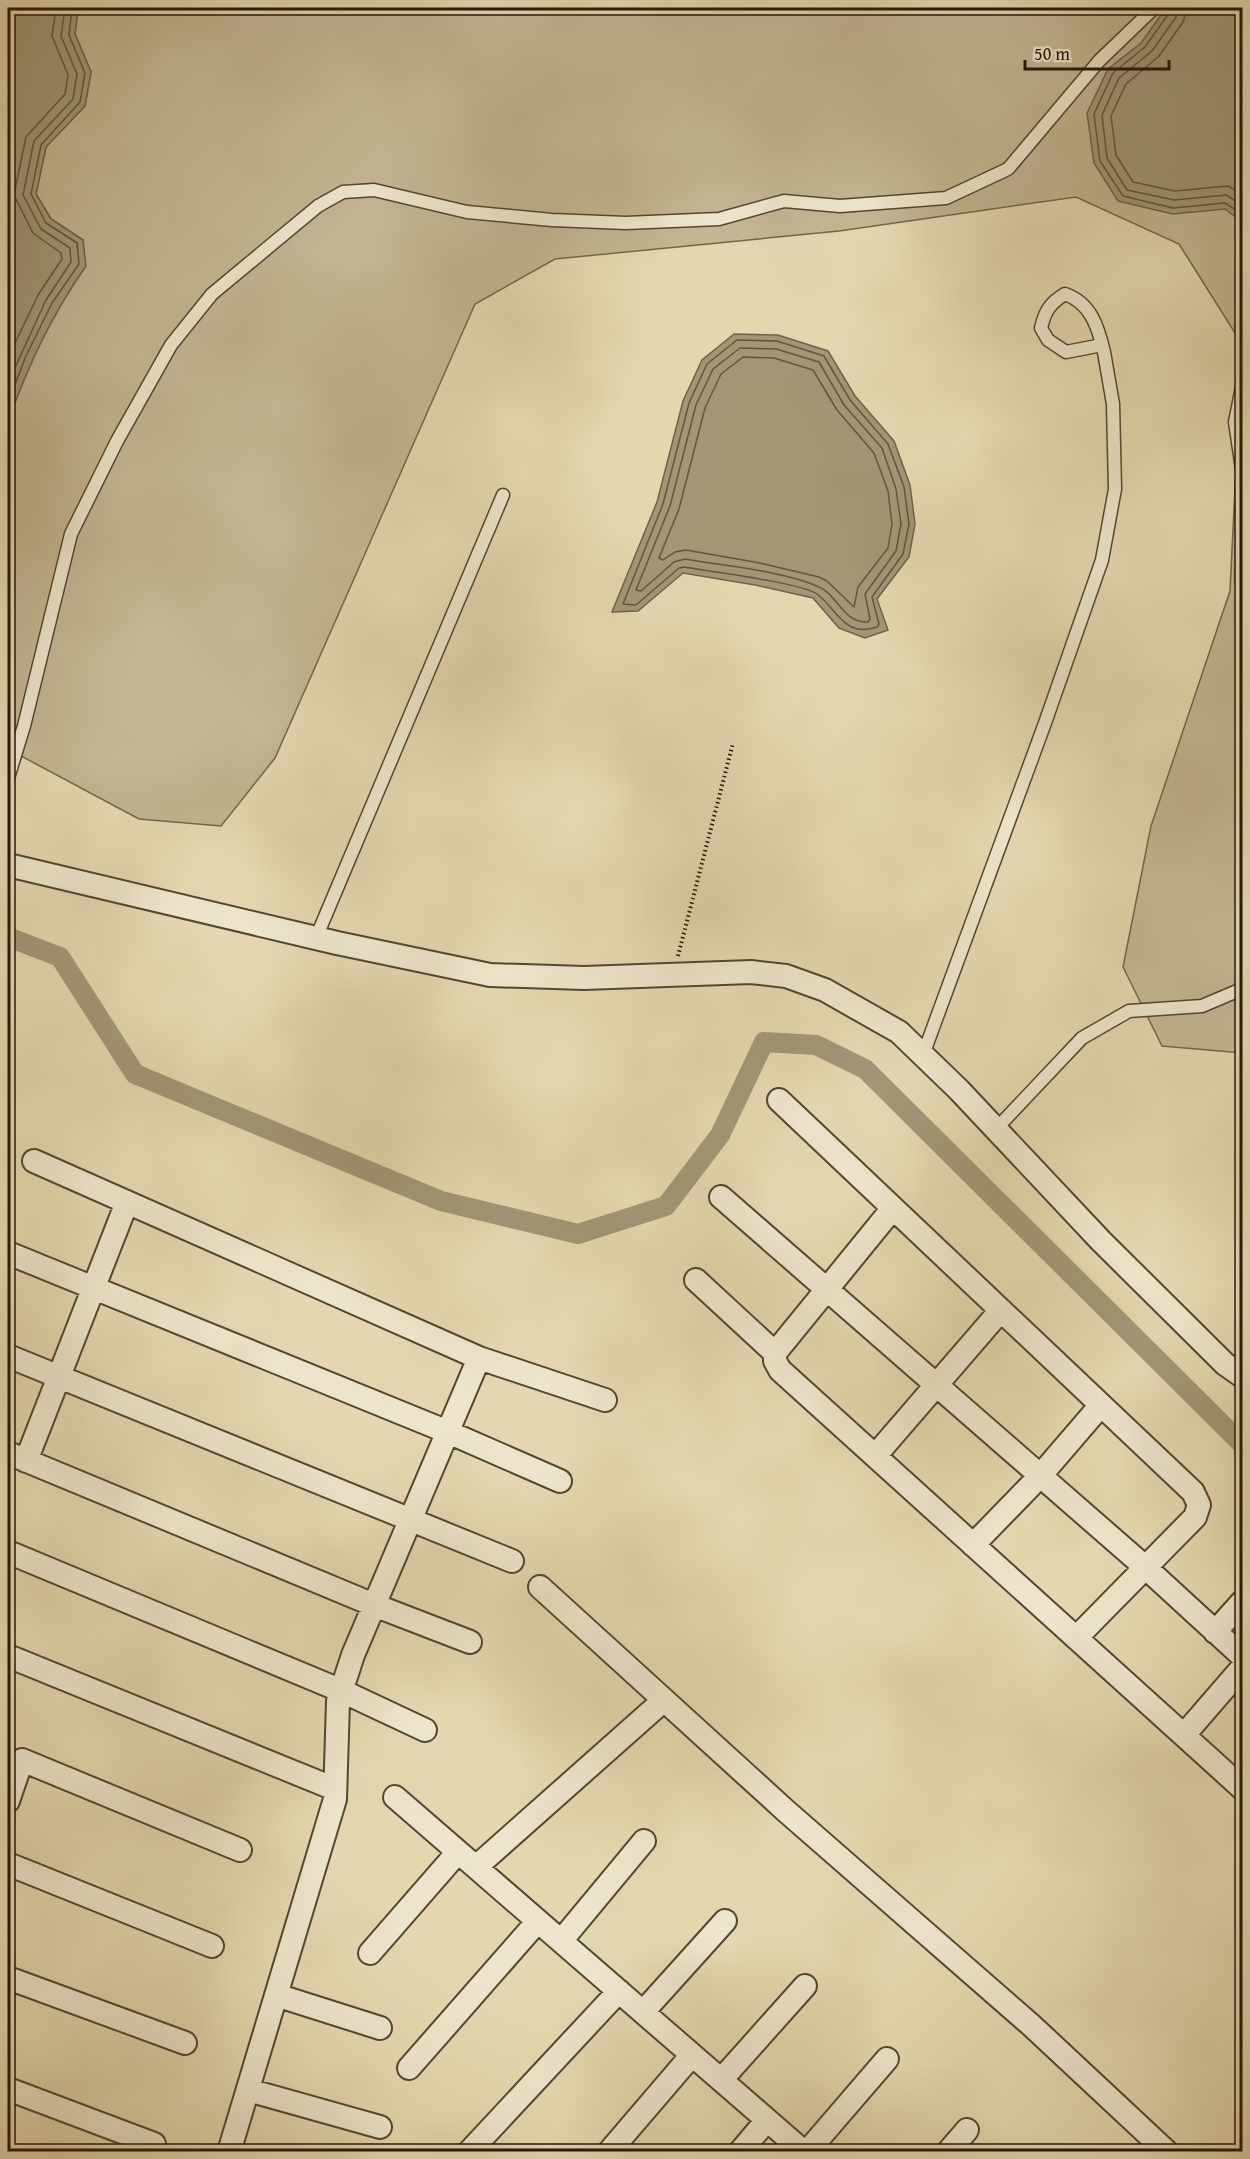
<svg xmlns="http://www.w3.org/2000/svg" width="1250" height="2159" font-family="'Gentium Book Plus',serif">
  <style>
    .green { fill: #c3b693; stroke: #73664e; stroke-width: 1.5 }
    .water { fill: #a29677; stroke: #6f634b; stroke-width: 1.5 }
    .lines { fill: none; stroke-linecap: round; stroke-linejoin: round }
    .shore { stroke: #625640; stroke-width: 1.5 }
    .canal { stroke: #a29677; stroke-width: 20 }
    .lane-casing { stroke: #534732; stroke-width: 15 }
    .street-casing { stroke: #534732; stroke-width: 26 }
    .path { stroke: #231709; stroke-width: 4; stroke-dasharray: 1.5 3; stroke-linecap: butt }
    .lane { stroke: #ede5cb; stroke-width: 12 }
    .street { stroke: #ede5cb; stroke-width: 22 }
  </style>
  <rect width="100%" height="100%" fill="#e4d7af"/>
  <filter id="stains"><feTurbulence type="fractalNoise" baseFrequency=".00333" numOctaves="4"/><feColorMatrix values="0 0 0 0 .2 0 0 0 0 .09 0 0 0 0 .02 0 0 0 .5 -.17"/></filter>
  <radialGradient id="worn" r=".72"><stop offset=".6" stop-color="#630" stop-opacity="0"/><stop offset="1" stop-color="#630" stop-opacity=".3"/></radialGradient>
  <!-- green -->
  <path class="green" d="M78,8H1242V1053L1162,1046L1123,967L1151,826L1230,591L1242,344L1179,244L1076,197L839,231L555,259L475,304L275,758L221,826L139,819L8,749V421L31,361L57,306L85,265L83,240L51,219L36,194L46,147L85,106L91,72L75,34Z"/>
  <!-- water -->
  <path class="water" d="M8,8H78L75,34L91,72L85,106L46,147L36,194L51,219L83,240L86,266C51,316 29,364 8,421Z
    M1166,8H1242V222L1225,209L1173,214L1118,201L1094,163L1087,113L1108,69L1141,43Z
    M734,334L778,335L828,351L855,396L894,441L910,485L915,524L909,557L877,599L888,630L865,638L839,628L813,598L755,585L683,573L638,611L612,612L657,502L683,401L702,360Z"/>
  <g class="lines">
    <!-- shore -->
    <path class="shore" d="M1170,8L1169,13L1145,47L1113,73L1094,114L1100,161L1123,196L1173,208L1225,203L1242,214
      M1178,8L1176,17L1152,51L1119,78L1102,115L1107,158L1127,190L1174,200L1226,195L1242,205
      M1187,8L1183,22L1159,56L1126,84L1111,116L1116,155L1133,182L1175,191L1228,186L1242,194
      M737,340L777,341L824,356L850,400L888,444L904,487L909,524L903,554L872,597L879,624L877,627C844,638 838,610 817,594C802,583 708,571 684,567L679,568L636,605L623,604L663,504L689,403L707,364Z
      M740,348L776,349L819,362L844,405L882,448L896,489L901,524L896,551L865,594L870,619L868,622C842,623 838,594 817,586C783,571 724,566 685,559L674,562L641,591L636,590L670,506L696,405L713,369Z
      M743,357L774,358L813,370L837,410L874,453L888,491L892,524L888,548L858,587L854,607L827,581L819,577L760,563L686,550L675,552L663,560L659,558L679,509L705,408L721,374Z
      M8,358L38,295L62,259L61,253L33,233L14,195L26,137L65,94L68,75L52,36L56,8
      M8,383L46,300L71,262L70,248L41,229L23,195L34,141L73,99L77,74L61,36L65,8
      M8,404L25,358L52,303L79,264L77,243L46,223L31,194L41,145L80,102L85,73L69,35L72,8"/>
    <!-- canal -->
    <path class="canal" d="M8,937L60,957L135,1074L441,1201L578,1234L666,1206L720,1135L764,1042L816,1045L865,1069L1242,1444"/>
    <!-- lane casing -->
    <g class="lane-casing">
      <path id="lane" d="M1242,387L1235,422L1242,469
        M1242,571V582
        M8,778L24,726L71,534L117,441L171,345L212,294L318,206L343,192L374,190L467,212L552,220L626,223L719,219L784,201L840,206L946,198L1008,169L1099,61L1154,8
        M316,938L503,495
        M923,1055L1045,723L1102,560L1115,489L1113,404L1104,352C1098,327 1091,303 1065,294C1050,303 1045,311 1041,328L1048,340L1066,352L1102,345
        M996,1129L1082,1038L1129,1011L1202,1006L1242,989"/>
    </g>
    <!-- street casing -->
    <g class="street-casing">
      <path id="street" d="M8,865L337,943L490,975L584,978L751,972L786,976L825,990L899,1032L959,1090L1101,1241L1225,1364L1242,1376
        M779,1100L1193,1492L1199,1505L1195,1517L1076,1638
        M34,1161L479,1358L605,1400
        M721,1197L1145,1567L1242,1656
        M893,1208L775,1353V1361L780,1370L1242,1788
        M8,1253L448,1432L560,1481
        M696,1280L775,1353
        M8,1356L512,1561
        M8,1453L374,1605L470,1642
        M875,1456L1001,1310
        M26,1461L127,1202
        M973,1545L1040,1476L1101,1405
        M8,1552L342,1691L425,1730
        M540,1587L786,1811L1031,2025L1167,2152
        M1215,1632L1242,1602
        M8,1656L335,1789
        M1184,1735L1242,1668
        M395,1797L804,2152
        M8,1801L22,1760L240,1850
        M8,1864L212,1946
        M476,1867L664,1700
        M561,1941L644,1841
        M370,1953L458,1852
        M8,1978L185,2043
        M276,1995L380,2028
        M643,2012L725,1921
        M409,2068L538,1921
        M721,2080L805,1986
        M8,2089L154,2144
        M248,2090L380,2127
        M229,2152L335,1799L338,1701L353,1655L479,1358
        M469,2152L619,1991
        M609,2152L692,2055
        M740,2152L767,2120
        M807,2152L887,2059
        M948,2152L967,2130"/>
    </g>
    <!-- path -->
    <path class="path" d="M678,956L733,743"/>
    <!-- lane -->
    <use href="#lane" class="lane"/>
    <!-- street -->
    <use href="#street" class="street"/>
  </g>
  <!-- margin -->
  <rect width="1250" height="2159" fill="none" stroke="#e4d7af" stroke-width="30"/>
  <rect x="9" y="9" width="1232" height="2141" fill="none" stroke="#231709" stroke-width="3"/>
  <rect x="15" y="15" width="1220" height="2129" fill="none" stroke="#231709" stroke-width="1.5"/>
  <!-- scale -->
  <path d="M1025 60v9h144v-9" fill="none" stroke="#231709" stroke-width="3"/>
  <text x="1034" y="60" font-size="18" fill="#231709" stroke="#ede5cb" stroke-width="4.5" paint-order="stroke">50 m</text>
  <rect width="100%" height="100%" filter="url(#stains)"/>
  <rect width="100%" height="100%" fill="url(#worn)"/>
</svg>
